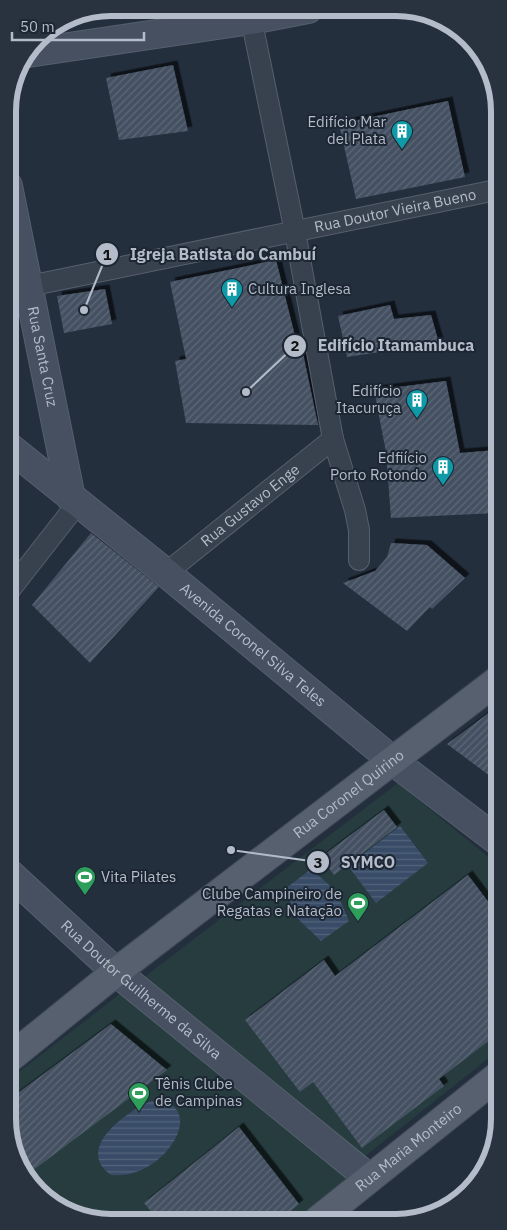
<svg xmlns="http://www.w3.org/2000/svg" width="507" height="1230" font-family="'IBM Plex Sans',sans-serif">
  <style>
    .green { fill: #263c3f }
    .water { fill: url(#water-rules) }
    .building { fill: url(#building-hatch); filter: url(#shadow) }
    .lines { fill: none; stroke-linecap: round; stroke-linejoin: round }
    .minor-casing { stroke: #565f6c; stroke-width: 22 }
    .secondary-casing { stroke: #565f6c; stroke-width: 30 }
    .primary-casing { stroke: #414a57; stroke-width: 30 }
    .minor { stroke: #38414e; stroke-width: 20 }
    .secondary { stroke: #465061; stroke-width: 28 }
    .primary { stroke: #56606e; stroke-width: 28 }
    .labels { text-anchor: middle; stroke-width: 4; stroke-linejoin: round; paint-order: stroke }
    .poi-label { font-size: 15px; fill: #b4bcc9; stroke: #1d2633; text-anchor: end }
    .street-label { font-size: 15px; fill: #b4bcc9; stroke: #1d2633 }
    .rim { fill: none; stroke: #b4bcc9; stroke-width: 6 }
    .leader { fill: none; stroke: #b4bcc9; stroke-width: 2 }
    .callout-dot { fill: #b4bcc9; stroke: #1d2633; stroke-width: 2 }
    .mark-label { font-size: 15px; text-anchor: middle; font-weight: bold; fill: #111 }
    .callout-label { font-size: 16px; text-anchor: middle; font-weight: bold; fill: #b4bcc9; stroke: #1d2633; stroke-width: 4; stroke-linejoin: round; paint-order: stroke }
  </style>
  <defs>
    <pattern id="water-rules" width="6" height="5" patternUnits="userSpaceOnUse" patternTransform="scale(1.25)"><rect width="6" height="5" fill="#394c67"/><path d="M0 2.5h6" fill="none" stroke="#53647b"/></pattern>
    <pattern id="building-hatch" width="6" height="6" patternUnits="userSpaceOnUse" patternTransform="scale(1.25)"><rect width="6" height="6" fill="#455162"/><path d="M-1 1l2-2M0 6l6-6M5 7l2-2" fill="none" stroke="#5d6877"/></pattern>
    <filter id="shadow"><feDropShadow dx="4.5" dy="-4.5" stdDeviation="0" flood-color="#0009"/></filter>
  </defs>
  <rect width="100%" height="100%" fill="#242f3e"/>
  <!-- green -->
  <path class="green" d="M398,783L498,865L499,1050L363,1158L143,978Z
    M121,993L347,1178L295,1220L91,1221L38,1192L11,1145V1078Z"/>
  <!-- water -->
  <path class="water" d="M400,826L428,863L376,903L348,866Z
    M311,869L336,891L349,921L321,941L297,918L285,889Z
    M151,1101C212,1099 167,1181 111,1175C74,1149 126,1112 151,1101Z"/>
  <!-- building -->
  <path class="building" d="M173,65L188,131L119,140L106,78Z
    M448,101L465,177L356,199L339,124Z
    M276,260L296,340L300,339L318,425L186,423L175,361L186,359L170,282Z
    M105,289L112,324L64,333L57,296Z
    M390,305L394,319L431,315L439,343L347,357L338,316Z
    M446,381L460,453L497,450V513L391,518L386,452L374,390Z
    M91,533L159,587L90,663L32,605Z
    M391,543L427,545L465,578L432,609L430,607L407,631L343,583L375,571L387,557Z
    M498,706V782L447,744Z
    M384,810L397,827L334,875L321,857Z
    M468,875L499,916V1033L439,1079L444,1086L362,1148L313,1082L300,1092L245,1020L324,960L335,976Z
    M111,1024L167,1070L28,1174L11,1145V1098Z
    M239,1127L299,1204L280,1220H158L144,1203Z"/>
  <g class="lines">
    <!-- minor casing -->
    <g class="minor-casing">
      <g id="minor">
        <path d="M249,8L295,232L333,439L355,510L359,530V560"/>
        <path id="s1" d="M29,286L496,190"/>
        <path id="s2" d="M166,573L333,439"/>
        <path d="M9,591L77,504"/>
      </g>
    </g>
    <!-- secondary casing -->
    <g class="secondary-casing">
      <g id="secondary">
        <path d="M28,53L251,20L308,9"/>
        <path id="s3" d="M8,186L71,498"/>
        <path id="s4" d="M9,447L166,573L393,761L498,841"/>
        <path id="s5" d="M10,874L116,972L369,1178"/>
      </g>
    </g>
    <!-- primary casing -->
    <g class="primary-casing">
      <g id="primary">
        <path id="s6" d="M11,1057L116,972L498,680"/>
        <path id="s7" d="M318,1220L499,1075"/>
      </g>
    </g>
    <!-- minor -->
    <use href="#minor" class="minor"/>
    <!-- secondary -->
    <use href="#secondary" class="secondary"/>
    <!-- primary -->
    <use href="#primary" class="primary"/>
  </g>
  <!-- icons -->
  <defs>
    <g id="building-pin" transform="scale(1.125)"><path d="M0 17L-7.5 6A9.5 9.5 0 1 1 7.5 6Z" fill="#0f9aa8" stroke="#1d2633"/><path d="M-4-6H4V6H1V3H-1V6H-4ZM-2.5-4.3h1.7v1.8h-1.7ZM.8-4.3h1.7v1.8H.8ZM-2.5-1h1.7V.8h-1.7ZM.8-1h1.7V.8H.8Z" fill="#fff"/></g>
    <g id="stadium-pin" transform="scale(1.125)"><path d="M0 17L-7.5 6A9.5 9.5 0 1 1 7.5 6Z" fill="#2e9e5b" stroke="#1d2633"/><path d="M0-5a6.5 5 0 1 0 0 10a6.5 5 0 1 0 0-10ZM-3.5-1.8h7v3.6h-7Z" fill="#fff"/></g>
  </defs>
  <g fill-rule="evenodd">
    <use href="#building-pin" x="402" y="131"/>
    <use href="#building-pin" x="232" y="289"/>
    <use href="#building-pin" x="417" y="400"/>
    <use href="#building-pin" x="443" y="467"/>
    <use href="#stadium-pin" x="85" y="877"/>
    <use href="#stadium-pin" x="358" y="903"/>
    <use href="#stadium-pin" x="139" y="1093"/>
  </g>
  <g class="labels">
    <!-- poi labels -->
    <g class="poi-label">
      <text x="386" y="127">Edifício Mar<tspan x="386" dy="17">del Plata</tspan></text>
      <text x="248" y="294" text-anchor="start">Cultura Inglesa</text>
      <text x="401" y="396">Edifício<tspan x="401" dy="17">Itacuruça</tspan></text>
      <text x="427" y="463">Edfiício<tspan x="427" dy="17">Porto Rotondo</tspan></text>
      <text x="101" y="882" text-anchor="start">Vita Pilates</text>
      <text x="342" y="899">Clube Campineiro de<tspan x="342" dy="17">Regatas e Natação</tspan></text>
      <text x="155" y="1089" text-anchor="start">Tênis Clube<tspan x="155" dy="17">de Campinas</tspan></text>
    </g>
    <!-- street labels -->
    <g class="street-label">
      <text dy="5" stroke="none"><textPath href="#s1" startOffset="374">Rua Doutor Vieira Bueno</textPath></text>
      <text dy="5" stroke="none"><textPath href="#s3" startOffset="174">Rua Santa Cruz</textPath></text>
      <text dy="5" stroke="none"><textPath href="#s2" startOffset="108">Rua Gustavo Enge</textPath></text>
      <text dy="5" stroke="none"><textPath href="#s4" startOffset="314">Avenida Coronel Silva Teles</textPath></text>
      <text dy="5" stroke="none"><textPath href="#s6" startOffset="428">Rua Coronel Quirino</textPath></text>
      <text dy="5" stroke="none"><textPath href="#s5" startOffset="175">Rua Doutor Guilherme da Silva</textPath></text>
      <text dy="5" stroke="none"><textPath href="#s7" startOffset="116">Rua Maria Monteiro</textPath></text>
    </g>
  </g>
  <!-- crop -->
  <path d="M0 0H507V1230H0ZM111 16H396A95 95 0 0 1 491 111V1119A95 95 0 0 1 396 1214H111A95 95 0 0 1 16 1119V111A95 95 0 0 1 111 16Z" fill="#29323f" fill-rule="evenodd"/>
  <path class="rim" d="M111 16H396A95 95 0 0 1 491 111V1119A95 95 0 0 1 396 1214H111A95 95 0 0 1 16 1119V111A95 95 0 0 1 111 16Z"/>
  <!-- callouts -->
  <path class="leader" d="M84 310L107 254M246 392L295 346M231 850L318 862"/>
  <g class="callout-dot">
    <circle cx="84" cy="310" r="5"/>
    <circle cx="246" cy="392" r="5"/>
    <circle cx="231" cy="850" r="5"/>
    <circle cx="107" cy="254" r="12"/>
    <circle cx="295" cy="346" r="12"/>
    <circle cx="318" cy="862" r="12"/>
  </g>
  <g class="mark-label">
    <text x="107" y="260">1</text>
    <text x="295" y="351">2</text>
    <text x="318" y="868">3</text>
  </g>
  <g class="callout-label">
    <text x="223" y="260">Igreja Batista do Cambuí</text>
    <text x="396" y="351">Edifício Itamambuca</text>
    <text x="368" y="868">SYMCO</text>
  </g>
  <!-- scale -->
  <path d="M12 32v8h132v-8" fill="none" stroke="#b4bcc9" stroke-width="2.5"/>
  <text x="20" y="32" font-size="15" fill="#b4bcc9" stroke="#1d2633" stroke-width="4" paint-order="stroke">50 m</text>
</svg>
